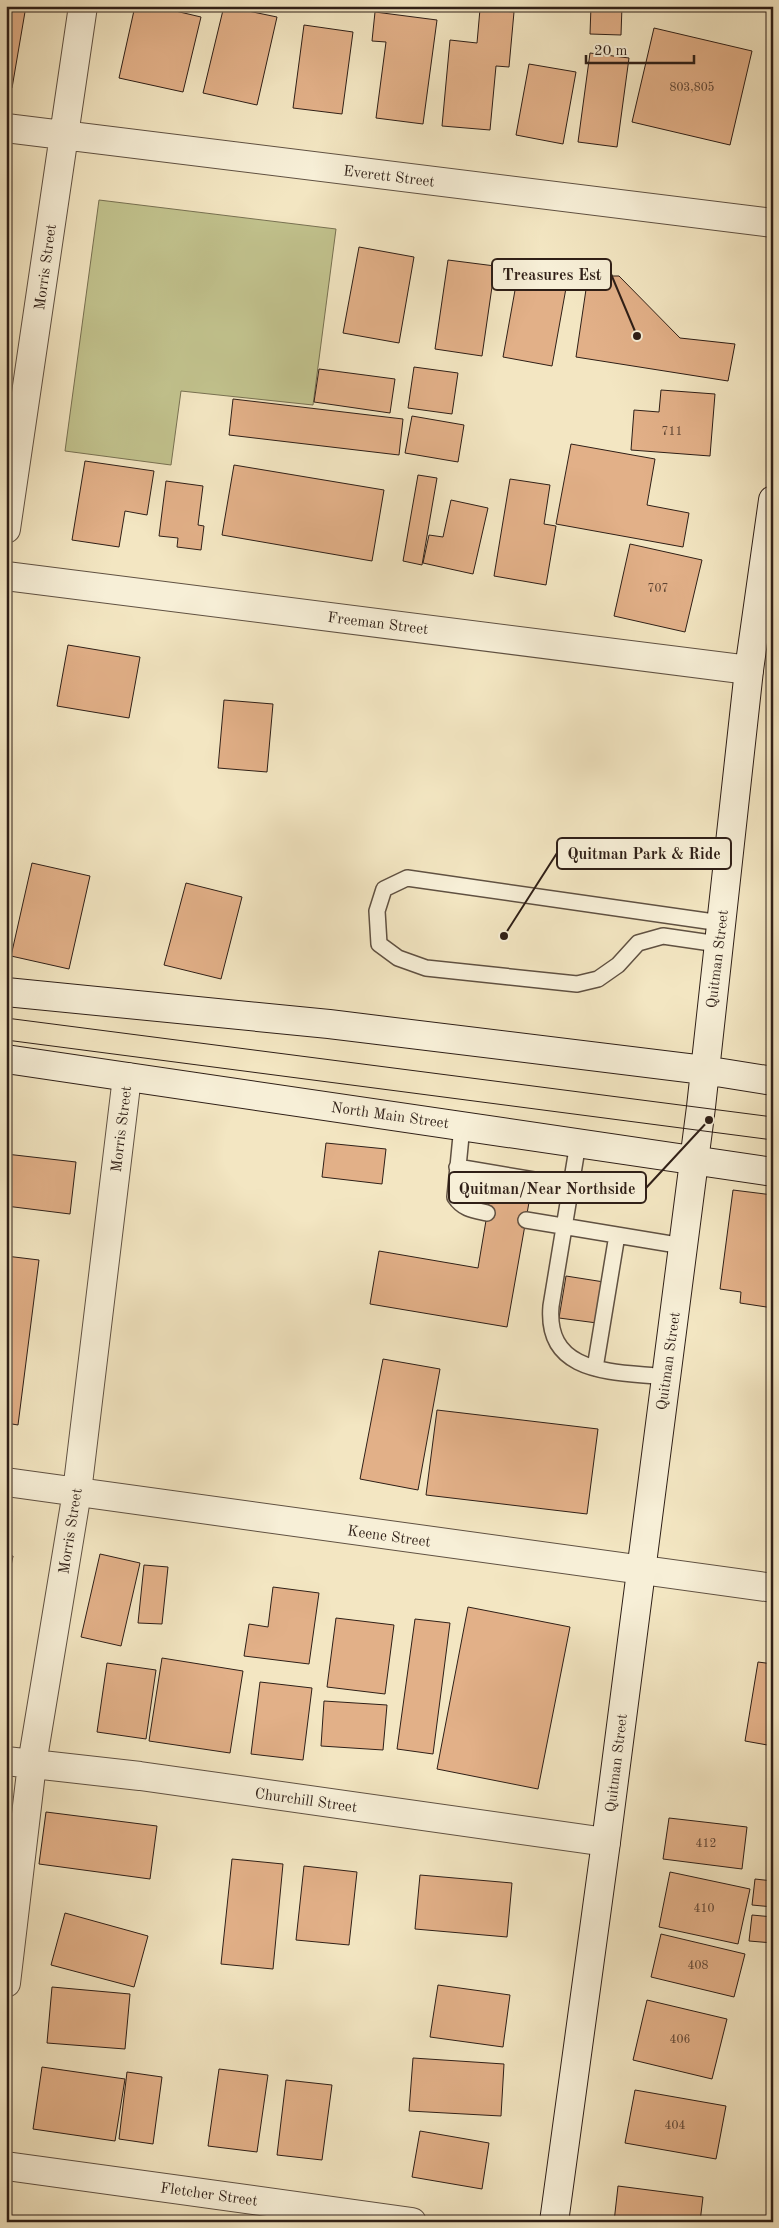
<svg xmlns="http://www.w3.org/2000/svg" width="779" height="2228" font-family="'Old Standard TT',serif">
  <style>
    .green { fill: #c2c38e; stroke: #787152 }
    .building { fill: #e2b088; stroke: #2f1f17 }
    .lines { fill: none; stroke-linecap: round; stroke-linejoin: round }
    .lane-casing { stroke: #605142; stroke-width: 18 }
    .street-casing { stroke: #605142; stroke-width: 30 }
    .secondary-casing { stroke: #2f1f17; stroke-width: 30 }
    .lane { stroke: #f7efd7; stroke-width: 15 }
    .street { stroke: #f7efd7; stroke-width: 28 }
    .secondary { stroke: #f7efd7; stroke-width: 28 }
    .tram { stroke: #2f1f17; stroke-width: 1 }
    .labels { text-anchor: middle; stroke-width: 4; stroke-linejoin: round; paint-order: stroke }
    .number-label { font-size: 12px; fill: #5c4333 }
    .street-label { font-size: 15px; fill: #2f1f17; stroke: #f7efd7 }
    .leader { fill: none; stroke: #2f1f17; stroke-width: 2 }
    .callout-dot { fill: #2f1f17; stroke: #f7efd7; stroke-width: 2 }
    .callout { fill: #f7efd7; stroke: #2f1f17; stroke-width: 2 }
    .callout-label { font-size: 16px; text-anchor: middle; font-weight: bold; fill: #2f1f17 }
  </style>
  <rect width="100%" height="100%" fill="#f3e6c2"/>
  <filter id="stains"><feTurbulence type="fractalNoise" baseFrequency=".004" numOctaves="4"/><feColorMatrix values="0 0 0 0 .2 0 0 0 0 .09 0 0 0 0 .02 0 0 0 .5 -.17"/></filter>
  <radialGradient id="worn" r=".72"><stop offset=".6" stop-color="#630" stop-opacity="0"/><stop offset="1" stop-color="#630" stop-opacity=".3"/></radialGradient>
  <!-- green -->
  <path class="green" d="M99,200L336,229L313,405L181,391L171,465L65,451Z"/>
  <!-- building -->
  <path class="building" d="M6,6H26L12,88L6,87Z
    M135,6H154L201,17L183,92L119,78Z
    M174,6H207L206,11Z
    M224,6L277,17L257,105L203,93Z
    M591,6H622L621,35L590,34Z
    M480,9L514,12L509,67L496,66L490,130L442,126L450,40L477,43Z
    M375,12L437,20L423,124L376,118L386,42L372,41Z
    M304,25L353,32L342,114L293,108Z
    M654,28L752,51L730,145L632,122Z
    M590,53L629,58L617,147L578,142Z
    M529,64L576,72L563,144L516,135Z
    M359,247L414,257L399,343L343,333Z
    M448,260L495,266L482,356L435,349Z
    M519,268L568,277L552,366L503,357Z
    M588,276H619L680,338L735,344L728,381L576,357Z
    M414,367L458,373L452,414L408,408Z
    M319,369L395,379L390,413L314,402Z
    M661,390L715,394L710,456L631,450L634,410L659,412Z
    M233,399L403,419L399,455L229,435Z
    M412,416L464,425L458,462L405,453Z
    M571,444L655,459L647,505L689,513L683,547L556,524Z
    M85,461L154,471L147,515L125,511L119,547L72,540Z
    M234,465L384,490L372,561L222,535Z
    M418,475L437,478L422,565L403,561Z
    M510,479L550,485L544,524L556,526L546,585L494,576Z
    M166,481L203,486L198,525L204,526L201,550L177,547L178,538L159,536Z
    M451,500L488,508L473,574L423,563L429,535L443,537Z
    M630,544L702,560L685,632L614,616Z
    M68,645L140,657L129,718L57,706Z
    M224,700L273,704L267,772L218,768Z
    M32,863L90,876L69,969L11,956Z
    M186,883L242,897L221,979L164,965Z
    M326,1143L386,1149L382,1184L322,1177Z
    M6,1154L76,1162L70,1214L6,1206Z
    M492,1185L531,1191L507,1327L370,1304L379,1251L478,1268Z
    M733,1190L773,1195V1308L740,1303L741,1292L720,1289Z
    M6,1256L39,1260L18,1425L6,1423Z
    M566,1276L604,1282L597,1323L559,1318Z
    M383,1359L440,1369L418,1490L360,1479Z
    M437,1410L598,1429L587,1514L426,1495Z
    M100,1554L140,1563L121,1646L81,1637Z
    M6,1555L13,1556L6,1592Z
    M144,1565L168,1567L162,1624L138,1623Z
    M273,1587L319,1593L309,1664L244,1656L249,1624L268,1627Z
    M468,1607L570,1627L538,1789L437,1769Z
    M336,1618L394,1625L385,1694L327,1687Z
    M415,1619L450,1623L433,1754L397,1749Z
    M162,1658L243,1671L230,1753L149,1741Z
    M758,1662L773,1664V1746L745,1741Z
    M107,1663L156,1670L146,1739L97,1732Z
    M260,1682L312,1688L303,1760L251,1754Z
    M324,1701L387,1705L383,1750L321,1746Z
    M46,1812L157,1826L150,1879L39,1864Z
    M669,1818L747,1827L742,1869L663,1859Z
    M232,1859L283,1864L273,1969L221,1964Z
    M304,1866L357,1872L349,1945L296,1940Z
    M670,1872L750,1889L738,1944L659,1927Z
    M420,1875L512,1883L507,1937L415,1929Z
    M755,1879L773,1881V1907L752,1905Z
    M65,1913L148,1936L134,1987L51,1965Z
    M752,1915L773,1917V1943L749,1941Z
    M661,1934L745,1954L734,1997L651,1977Z
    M438,1985L510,1995L503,2047L430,2037Z
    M52,1987L130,1994L125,2049L47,2043Z
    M647,2000L727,2019L712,2079L633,2060Z
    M413,2058L504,2064L501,2116L409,2111Z
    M42,2067L125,2079L115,2141L33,2129Z
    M219,2069L268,2075L257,2152L208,2146Z
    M127,2072L162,2077L153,2144L119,2139Z
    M286,2080L332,2085L322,2160L277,2155Z
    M635,2090L726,2106L716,2159L625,2143Z
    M420,2131L489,2143L482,2189L412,2177Z
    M618,2186L703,2197L700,2222H614Z"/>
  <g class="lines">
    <!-- lane casing -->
    <g class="lane-casing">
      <path id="lane" d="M718,944L663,936L638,943L618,965L598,979L577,984L426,968L398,958L379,944L377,911L384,889L407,878L721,923
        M462,1126L455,1197C463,1209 473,1210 487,1213
        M578,1143L551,1306C545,1376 615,1371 665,1377
        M457,1167L570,1186
        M526,1220L683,1246
        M595,1368L617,1235"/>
    </g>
    <!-- street casing -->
    <g class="street-casing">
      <path id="street" d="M6,128L773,223
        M6,529L83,6
        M6,576L749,670
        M6,1482L773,1588
        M6,1761L140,1776L606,1842
        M6,1983L32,1764L77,1492L127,1077
        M6,2166L412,2222"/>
    </g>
    <!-- secondary casing -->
    <g class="secondary-casing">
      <path id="secondary" d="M6,992L329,1024L704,1070L773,1081
        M6,1059L773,1172
        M554,2222L606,1842L701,1107L749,670L773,500"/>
    </g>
    <!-- lane -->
    <use href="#lane" class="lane"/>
    <!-- street -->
    <use href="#street" class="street"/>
    <!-- secondary -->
    <use href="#secondary" class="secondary"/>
    <!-- tram -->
    <path class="tram" d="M6,1018L773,1117
      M6,1040L773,1140"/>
  </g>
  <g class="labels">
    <!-- number labels -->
    <g class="number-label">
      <text x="692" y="91">803,805</text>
      <text x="672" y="435">711</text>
      <text x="658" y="592">707</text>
      <text x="706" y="1847">412</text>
      <text x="704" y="1912">410</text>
      <text x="698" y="1969">408</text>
      <text x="680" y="2043">406</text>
      <text x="675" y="2129">404</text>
    </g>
    <!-- street labels -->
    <g class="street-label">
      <text transform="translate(389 176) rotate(7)" y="5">Everett Street</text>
      <text transform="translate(45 267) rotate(-82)" y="5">Morris Street</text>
      <text transform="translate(378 623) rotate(7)" y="5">Freeman Street</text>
      <text transform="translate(717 959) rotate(-83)" y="5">Quitman Street</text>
      <text transform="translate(390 1115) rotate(8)" y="5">North Main Street</text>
      <text transform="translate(121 1129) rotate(-83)" y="5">Morris Street</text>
      <text transform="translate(668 1361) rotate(-82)" y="5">Quitman Street</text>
      <text transform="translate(70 1531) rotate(-81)" y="5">Morris Street</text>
      <text transform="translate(389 1536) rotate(8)" y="5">Keene Street</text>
      <text transform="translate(616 1763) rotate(-83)" y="5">Quitman Street</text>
      <text transform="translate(306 1800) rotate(8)" y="5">Churchill Street</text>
      <text transform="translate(209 2194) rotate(8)" y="5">Fletcher Street</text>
    </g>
  </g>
  <!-- callouts -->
  <path class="leader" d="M637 336L611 274M504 936L557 853M709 1120L646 1188"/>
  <g class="callout-dot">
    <circle cx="637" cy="336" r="5"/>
    <circle cx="504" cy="936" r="5"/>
    <circle cx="709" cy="1120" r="5"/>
  </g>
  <g class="callout">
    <rect x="492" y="259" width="119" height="31" rx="5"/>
    <rect x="557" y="838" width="174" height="31" rx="5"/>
    <rect x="449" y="1172" width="197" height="31" rx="5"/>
  </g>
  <g class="callout-label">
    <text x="552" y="280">Treasures Est</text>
    <text x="644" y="859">Quitman Park &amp; Ride</text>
    <text x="547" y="1194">Quitman/Near Northside</text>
  </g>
  <!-- margin -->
  <rect width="779" height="2228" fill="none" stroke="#f3e6c2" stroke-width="25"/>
  <rect x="8" y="8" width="764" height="2213" fill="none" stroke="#2f1f17" stroke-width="2.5"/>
  <rect x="12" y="12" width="754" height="2203" fill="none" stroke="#2f1f17"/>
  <!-- scale -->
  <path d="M586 55v8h108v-8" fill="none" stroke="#2f1f17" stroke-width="2.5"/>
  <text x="594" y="55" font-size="15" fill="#2f1f17" stroke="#f7efd7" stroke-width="4" paint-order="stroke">20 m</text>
  <rect width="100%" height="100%" filter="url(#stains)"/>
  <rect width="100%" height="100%" fill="url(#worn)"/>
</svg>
